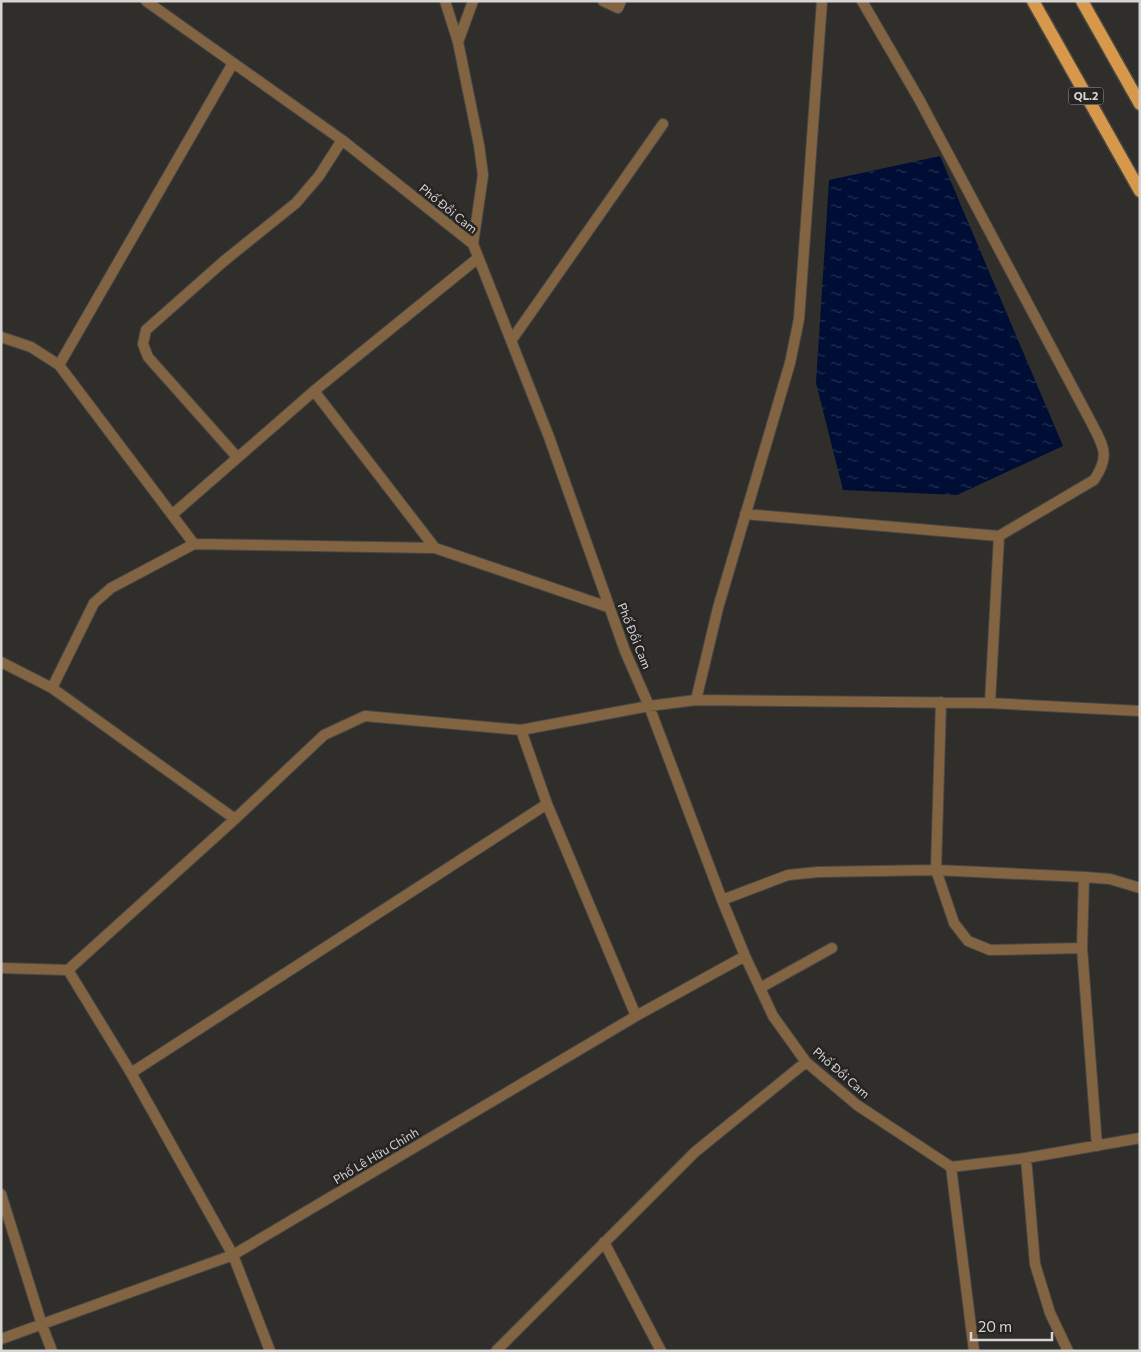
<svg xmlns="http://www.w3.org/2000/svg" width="1141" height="1352" font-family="Commissioner,sans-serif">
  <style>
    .water { fill: url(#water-ripples) }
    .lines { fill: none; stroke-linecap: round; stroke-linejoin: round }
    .service-casing { stroke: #4b4946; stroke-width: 12 }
    .minor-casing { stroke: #4b4946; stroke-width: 12 }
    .primary-casing { stroke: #4b4946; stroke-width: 15 }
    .service { stroke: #836442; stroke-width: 10 }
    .minor { stroke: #836442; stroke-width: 10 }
    .primary { stroke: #d8984b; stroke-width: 12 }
    .labels { text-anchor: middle; stroke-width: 5; stroke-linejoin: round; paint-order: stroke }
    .shield { fill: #262422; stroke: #a2a09f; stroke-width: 1 }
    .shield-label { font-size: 11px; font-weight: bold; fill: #d7d5d4 }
    .street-label { font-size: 12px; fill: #d7d5d4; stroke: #262422 }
  </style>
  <defs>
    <pattern id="water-ripples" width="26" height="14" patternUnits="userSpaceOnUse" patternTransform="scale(1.25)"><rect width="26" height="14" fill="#000e36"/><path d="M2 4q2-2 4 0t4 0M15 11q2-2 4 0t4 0" fill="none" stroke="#243052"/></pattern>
  </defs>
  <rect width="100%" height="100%" fill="#302e2b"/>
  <!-- water -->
  <path class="water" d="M940,156L1063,446L957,495L843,490L816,383L829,180Z"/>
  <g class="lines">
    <!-- service casing -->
    <g class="service-casing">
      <path id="service" d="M760,988L832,948"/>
    </g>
    <!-- minor casing -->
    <g class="minor-casing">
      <path id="minor" d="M146,1L342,140L473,244L549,437L625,651L649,706L722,900L745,956L773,1016L806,1062L857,1105L951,1167L1026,1158L1140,1138
        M445,1L458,42L479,145L483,175L473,244
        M603,1L618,8L621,1
        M458,42L473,1
        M1,337L31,347L59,365L194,544
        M511,341L663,124
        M59,365L233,63
        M314,391L435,548
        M237,457L148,357L143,344L146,330L224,261L296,203L319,176L342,140
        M173,514L314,391L478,258
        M745,514L999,536L1094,480C1111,455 1103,446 1091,422L919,99L862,1
        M1,662L52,688L235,819
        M52,688L94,603L111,588L194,544L435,548L608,607
        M696,700L718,608L790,363L799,319L822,1
        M941,702L936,870L954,923L968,941L990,950L1082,948
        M990,703L999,536
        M521,730L547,804L636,1016
        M1084,877L1082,948L1097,1146
        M722,900L788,875L818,872L936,870L1084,877L1110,879L1140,888
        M1,968L68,970L235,819L324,735L365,716L521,730L649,706L696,700L990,703L1140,711
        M68,970L131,1073L233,1255L270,1351
        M131,1073L547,804
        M1026,1158L1035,1264L1050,1313L1068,1351
        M951,1167L974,1351
        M1,1194L42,1325L52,1351
        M604,1242L661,1351
        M1,1339L233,1255L636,1016L745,956
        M496,1351L695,1152L806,1062"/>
    </g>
    <!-- primary casing -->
    <g class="primary-casing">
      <path id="primary" d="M1033,1L1140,191
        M1082,1L1140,104"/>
    </g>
    <!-- service -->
    <use href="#service" class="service"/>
    <!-- minor -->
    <use href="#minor" class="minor"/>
    <!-- primary -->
    <use href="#primary" class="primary"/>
  </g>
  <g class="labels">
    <!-- shield labels -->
    <rect class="shield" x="1068.5" y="87.5" width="35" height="17" rx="4"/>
    <g class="shield-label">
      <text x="1086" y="100">QL.2</text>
    </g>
    <!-- street labels -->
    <g class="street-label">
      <text transform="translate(448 209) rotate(39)" y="4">Phố Đồi Cam</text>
      <text transform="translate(634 636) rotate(68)" y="4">Phố Đồi Cam</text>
      <text transform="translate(841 1073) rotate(41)" y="4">Phố Đồi Cam</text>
      <text transform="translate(376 1156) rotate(-31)" y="4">Phố Lê Hữu Chỉnh</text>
    </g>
  </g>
  <!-- border -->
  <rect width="1141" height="1352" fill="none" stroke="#d7d5d4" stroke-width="5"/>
  <!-- scale -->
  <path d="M971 1332v8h81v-8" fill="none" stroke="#d7d5d4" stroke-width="2.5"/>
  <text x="978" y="1332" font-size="15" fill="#d7d5d4" stroke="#262422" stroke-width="4" paint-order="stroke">20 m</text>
</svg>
